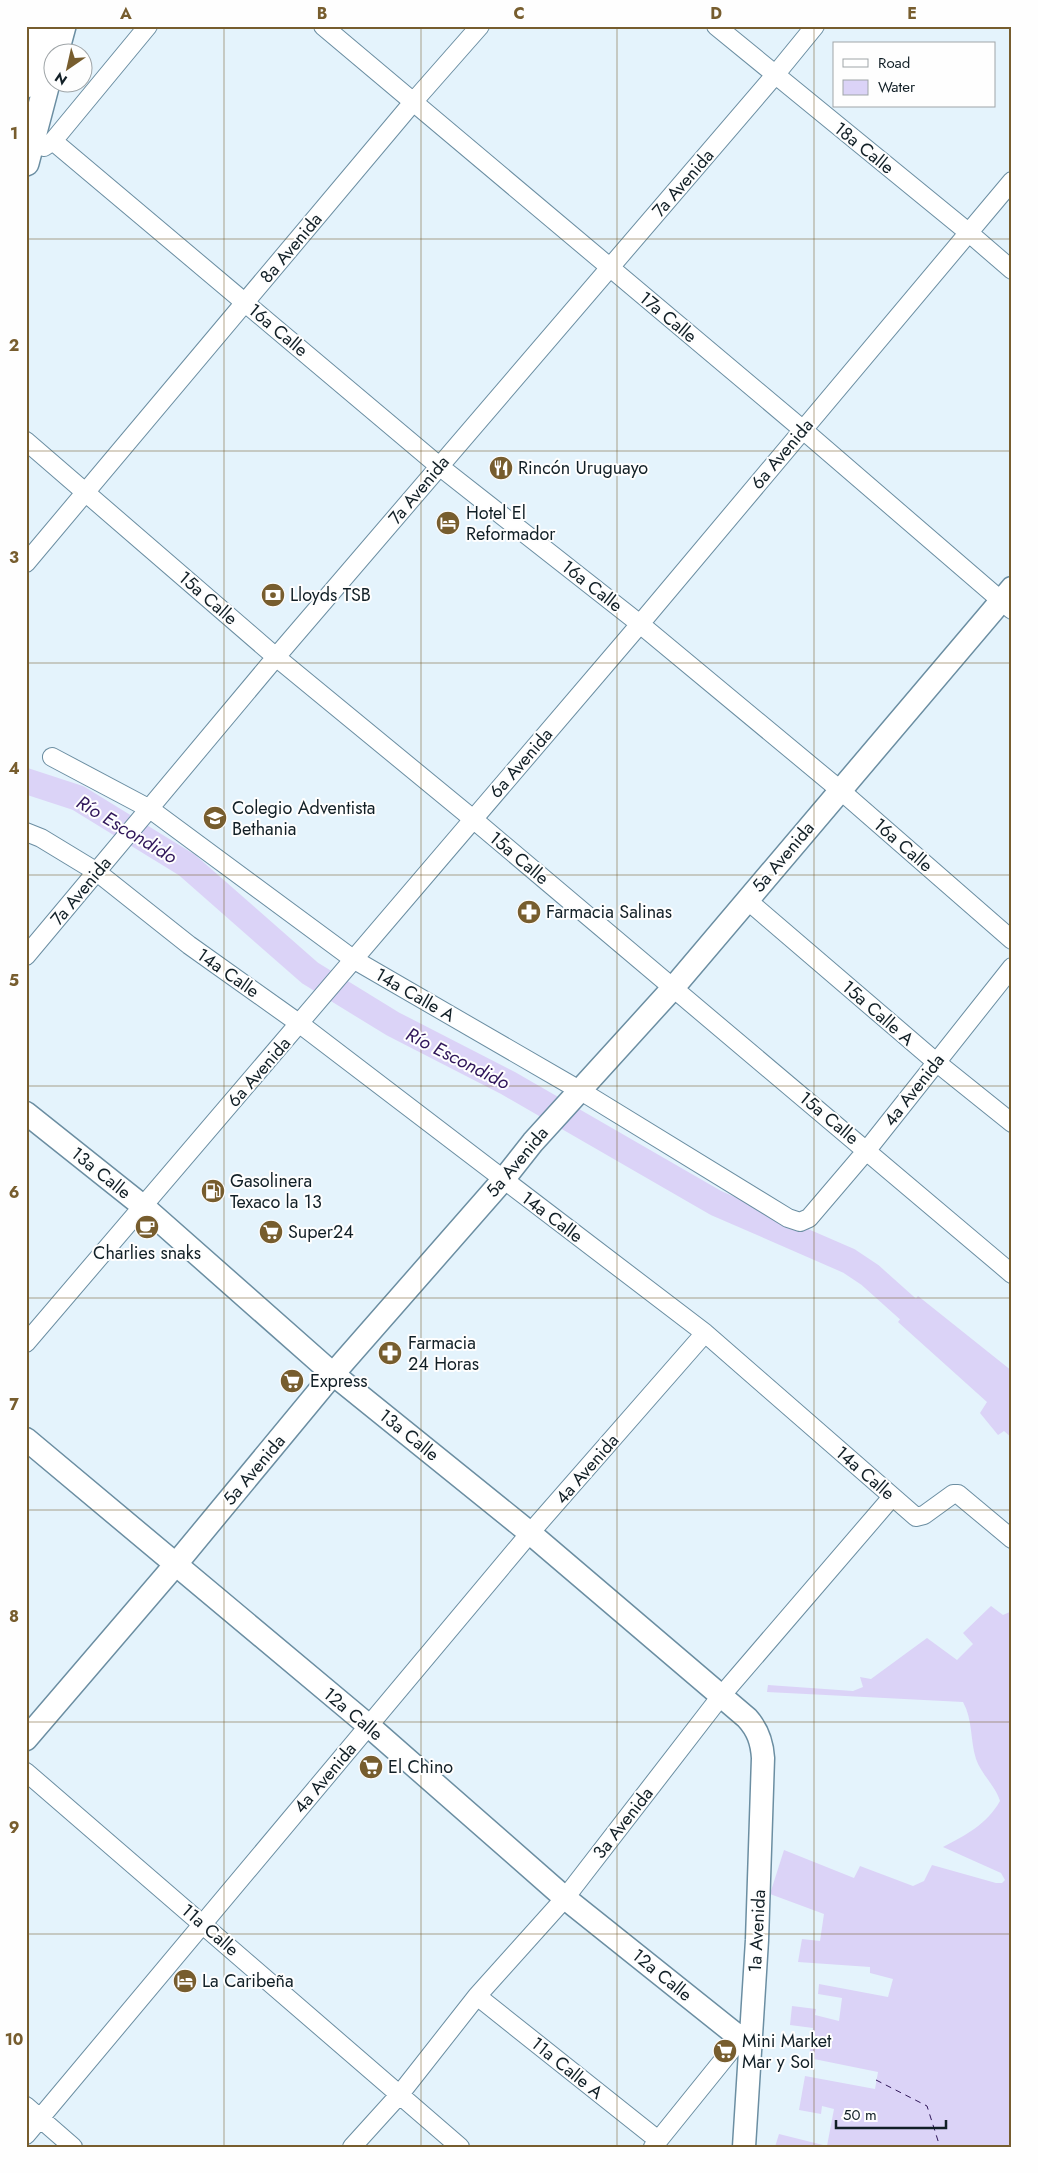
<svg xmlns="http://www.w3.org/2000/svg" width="1038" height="2173" font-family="Jost,sans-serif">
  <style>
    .water { fill: #dbd3f7 }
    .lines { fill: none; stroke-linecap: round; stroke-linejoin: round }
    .river { stroke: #dbd3f7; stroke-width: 26 }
    .ferry { stroke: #30175a; stroke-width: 1; stroke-dasharray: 6 5; stroke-linecap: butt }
    .minor-casing { stroke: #6b8ea2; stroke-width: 20 }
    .tertiary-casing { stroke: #6b8ea2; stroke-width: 25 }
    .secondary-casing { stroke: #6b8ea2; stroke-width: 28 }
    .minor { stroke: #fff; stroke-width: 18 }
    .tertiary { stroke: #fff; stroke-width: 22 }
    .secondary { stroke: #fff; stroke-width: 25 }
    .grid { fill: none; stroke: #775d2e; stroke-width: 1; stroke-opacity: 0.55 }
    .labels { text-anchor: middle; stroke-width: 4; stroke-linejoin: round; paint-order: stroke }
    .street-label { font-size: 18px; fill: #111f26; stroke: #fefefe }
    .poi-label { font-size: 18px; fill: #111f26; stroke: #fefefe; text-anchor: start }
    .water-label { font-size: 19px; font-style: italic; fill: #30175a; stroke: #fefefe }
    .neatline { fill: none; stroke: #775d2e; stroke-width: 2 }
    .grid-label { font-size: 16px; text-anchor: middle; font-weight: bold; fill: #775d2e }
  </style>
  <rect width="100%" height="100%" fill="#e4f3fc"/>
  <!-- water -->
  <path class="water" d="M918,1296L1012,1371V1438L1004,1431L998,1435L980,1413L987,1402L898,1322Z
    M991,1606L1003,1615L1012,1611V2147H775L779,2134L827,2146L834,2109L822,2106L821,2114L799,2110L805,2076L875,2089L878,2072L809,2058L813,2028L790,2025L792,2006L816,2009L815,2015L839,2021L842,1998L818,1994L819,1984L888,1997L893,1979L870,1973V1967L798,1962L802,1939L820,1941L824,1914L770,1894L784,1850L854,1878L860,1866L913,1886L924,1881L932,1865L996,1883H1002L1005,1880L1001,1873L943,1847C966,1835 987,1824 1000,1801C995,1785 981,1774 976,1759C970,1740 973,1720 963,1702L767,1692L768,1685L853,1691L863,1687L860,1677L871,1679L927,1638L957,1660L973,1644L963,1633Z"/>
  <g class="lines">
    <!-- river -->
    <path class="river" d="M26,781L78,798L187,865L310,973L393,1024L508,1083L716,1203L849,1261L870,1275L908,1309"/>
    <!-- ferry -->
    <path class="ferry" d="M876,2080L927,2106L940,2147"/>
    <!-- minor casing -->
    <g class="minor-casing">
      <path id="minor" d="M323,26L802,429L1012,610
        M716,26L968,232L1012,270
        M53,141L439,466L640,624L840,790L1012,940
        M44,147L53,141L148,26
        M26,441L276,657L473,819L1012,1274
        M26,563L414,101L480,26
        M52,757L150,809L353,959L581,1091L788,1218L800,1222L809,1218L867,1150L1012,967
        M26,832L41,838L97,872L189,945L300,1024L705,1333L916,1517L924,1515L953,1494H958L1012,1539
        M747,900L936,1062L1012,1123
        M26,956L276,657L775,75L815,26
        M26,1343L640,624L1012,181
        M26,1772L460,2147
        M477,1996L658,2140
        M26,2106L73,2147
        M26,2135L530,1533L705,1333
        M352,2147L400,2094L477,1996L565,1898L721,1696L892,1497
        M653,2147L741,2038"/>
    </g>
    <!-- tertiary casing -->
    <g class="tertiary-casing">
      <path id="tertiary" d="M26,1113L144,1207L333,1374L530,1533L747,1718C758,1730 762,1742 763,1758L757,1940L744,2147
        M26,1439L369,1726L565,1898L749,2045
        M26,1739L176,1564L333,1374L503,1180L533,1142L673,988L1012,588"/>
    </g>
    <!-- secondary casing -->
    <g class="secondary-casing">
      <path id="secondary" d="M56,52L63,26
        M26,85L42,26
        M26,163L52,64"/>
    </g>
    <!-- minor -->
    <use href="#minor" class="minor"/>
    <!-- tertiary -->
    <use href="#tertiary" class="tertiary"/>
    <!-- secondary -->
    <use href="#secondary" class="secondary"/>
  </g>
  <!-- grid -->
  <path class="grid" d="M224,26V2147M421,26V2147M617,26V2147M814,26V2147M26,239H1012M26,451H1012M26,663H1012M26,875H1012M26,1086H1012M26,1298H1012M26,1510H1012M26,1722H1012M26,1934H1012"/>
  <!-- icons -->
  <defs>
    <g id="restaurant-disc" transform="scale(1.25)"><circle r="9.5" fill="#775d2e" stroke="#fefefe"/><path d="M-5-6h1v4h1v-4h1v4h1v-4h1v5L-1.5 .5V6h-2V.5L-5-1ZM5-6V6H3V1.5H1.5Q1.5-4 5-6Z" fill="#fff"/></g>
    <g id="hotel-disc" transform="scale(1.25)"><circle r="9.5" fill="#775d2e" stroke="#fefefe"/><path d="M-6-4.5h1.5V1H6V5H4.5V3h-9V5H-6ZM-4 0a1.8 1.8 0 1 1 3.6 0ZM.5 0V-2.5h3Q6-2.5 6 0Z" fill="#fff"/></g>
    <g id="bank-disc" transform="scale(1.25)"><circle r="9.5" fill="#775d2e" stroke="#fefefe"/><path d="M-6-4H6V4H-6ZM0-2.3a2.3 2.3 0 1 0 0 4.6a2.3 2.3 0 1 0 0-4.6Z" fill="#fff"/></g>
    <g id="school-disc" transform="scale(1.25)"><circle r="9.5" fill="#775d2e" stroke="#fefefe"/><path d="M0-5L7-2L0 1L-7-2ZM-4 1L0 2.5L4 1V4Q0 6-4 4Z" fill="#fff"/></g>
    <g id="pharmacy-disc" transform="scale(1.25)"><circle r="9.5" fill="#775d2e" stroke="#fefefe"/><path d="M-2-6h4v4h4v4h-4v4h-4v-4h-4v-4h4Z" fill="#fff"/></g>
    <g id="fuel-disc" transform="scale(1.25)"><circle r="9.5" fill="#775d2e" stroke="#fefefe"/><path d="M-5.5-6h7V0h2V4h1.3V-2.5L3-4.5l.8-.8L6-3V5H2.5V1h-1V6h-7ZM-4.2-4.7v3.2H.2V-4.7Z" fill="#fff"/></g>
    <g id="cafe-disc" transform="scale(1.25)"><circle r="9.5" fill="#775d2e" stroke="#fefefe"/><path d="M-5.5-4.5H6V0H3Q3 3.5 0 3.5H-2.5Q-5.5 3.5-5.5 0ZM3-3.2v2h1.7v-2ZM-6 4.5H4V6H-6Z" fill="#fff"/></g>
    <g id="supermarket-disc" transform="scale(1.25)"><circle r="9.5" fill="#775d2e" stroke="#fefefe"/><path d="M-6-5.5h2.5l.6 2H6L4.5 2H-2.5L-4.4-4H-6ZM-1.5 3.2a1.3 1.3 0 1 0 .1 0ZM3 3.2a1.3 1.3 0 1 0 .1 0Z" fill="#fff"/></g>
  </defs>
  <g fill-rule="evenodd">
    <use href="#restaurant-disc" x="501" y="468"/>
    <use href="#hotel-disc" x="448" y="523"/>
    <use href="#bank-disc" x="273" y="595"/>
    <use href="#school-disc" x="215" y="818"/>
    <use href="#pharmacy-disc" x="529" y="912"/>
    <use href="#fuel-disc" x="213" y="1191"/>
    <use href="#cafe-disc" x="147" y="1227"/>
    <use href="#supermarket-disc" x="271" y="1232"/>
    <use href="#pharmacy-disc" x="390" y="1353"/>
    <use href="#supermarket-disc" x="292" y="1381"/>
    <use href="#supermarket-disc" x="371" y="1767"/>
    <use href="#hotel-disc" x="185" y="1981"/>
    <use href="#supermarket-disc" x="725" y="2051"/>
  </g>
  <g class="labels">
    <!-- street labels -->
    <g class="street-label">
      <text transform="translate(864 148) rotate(39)" y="6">18a Calle</text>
      <text transform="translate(683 183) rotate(-49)" y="6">7a Avenida</text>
      <text transform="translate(291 248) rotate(-50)" y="6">8a Avenida</text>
      <text transform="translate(668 317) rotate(40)" y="6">17a Calle</text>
      <text transform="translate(278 330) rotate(40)" y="6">16a Calle</text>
      <text transform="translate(782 454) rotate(-50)" y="6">6a Avenida</text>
      <text transform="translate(419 490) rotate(-50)" y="6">7a Avenida</text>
      <text transform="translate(592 586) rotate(38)" y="6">16a Calle</text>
      <text transform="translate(208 598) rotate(41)" y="6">15a Calle</text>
      <text transform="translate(521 763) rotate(-49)" y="6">6a Avenida</text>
      <text transform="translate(903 845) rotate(41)" y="6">16a Calle</text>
      <text transform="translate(783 857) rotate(-50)" y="6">5a Avenida</text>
      <text transform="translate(519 858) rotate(40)" y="6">15a Calle</text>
      <text transform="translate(81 891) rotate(-50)" y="6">7a Avenida</text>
      <text transform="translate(228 973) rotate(35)" y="6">14a Calle</text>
      <text transform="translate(415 995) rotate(30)" y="6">14a Calle A</text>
      <text transform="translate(878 1013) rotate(41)" y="6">15a Calle A</text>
      <text transform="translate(259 1072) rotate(-49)" y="6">6a Avenida</text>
      <text transform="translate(914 1090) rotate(-52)" y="6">4a Avenida</text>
      <text transform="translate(829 1118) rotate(40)" y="6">15a Calle</text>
      <text transform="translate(517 1162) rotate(-50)" y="6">5a Avenida</text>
      <text transform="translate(101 1173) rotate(39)" y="6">13a Calle</text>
      <text transform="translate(552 1217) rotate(37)" y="6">14a Calle</text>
      <text transform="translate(409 1435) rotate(39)" y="6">13a Calle</text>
      <text transform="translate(587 1469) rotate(-49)" y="6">4a Avenida</text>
      <text transform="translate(254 1470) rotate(-50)" y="6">5a Avenida</text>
      <text transform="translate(865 1473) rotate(41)" y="6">14a Calle</text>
      <text transform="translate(353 1714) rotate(40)" y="6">12a Calle</text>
      <text transform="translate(325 1778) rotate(-50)" y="6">4a Avenida</text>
      <text transform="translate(623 1823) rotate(-52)" y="6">3a Avenida</text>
      <text transform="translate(210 1930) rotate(41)" y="6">11a Calle</text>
      <text transform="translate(757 1931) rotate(-87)" y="6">1a Avenida</text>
      <text transform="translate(662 1975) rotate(39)" y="6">12a Calle</text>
      <text transform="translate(567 2068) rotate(39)" y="6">11a Calle A</text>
    </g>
    <!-- poi labels -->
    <g class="poi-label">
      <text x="518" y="474">Rincón Uruguayo</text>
      <text x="466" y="519">Hotel El<tspan x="466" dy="21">Reformador</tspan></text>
      <text x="290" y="601">Lloyds TSB</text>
      <text x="232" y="814">Colegio Adventista<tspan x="232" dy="21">Bethania</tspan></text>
      <text x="546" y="918">Farmacia Salinas</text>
      <text x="230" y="1187">Gasolinera<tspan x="230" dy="21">Texaco la 13</tspan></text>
      <text x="288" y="1238">Super24</text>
      <text x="147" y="1259" text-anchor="middle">Charlies snaks</text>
      <text x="408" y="1349">Farmacia<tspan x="408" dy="21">24 Horas</tspan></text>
      <text x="310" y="1387">Express</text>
      <text x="388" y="1773">El Chino</text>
      <text x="202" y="1987">La Caribeña</text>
      <text x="742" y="2047">Mini Market<tspan x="742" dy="21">Mar y Sol</tspan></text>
    </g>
    <!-- water labels -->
    <g class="water-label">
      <text transform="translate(127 829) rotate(31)" y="7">Río Escondido</text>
      <text transform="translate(458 1058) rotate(27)" y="7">Río Escondido</text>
    </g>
  </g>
  <!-- border -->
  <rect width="1038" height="2173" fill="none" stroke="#fefefe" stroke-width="55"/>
  <!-- legend -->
  <rect x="833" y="42" width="162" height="65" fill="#fefefe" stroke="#9fa5a8"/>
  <rect x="843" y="59" width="25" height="8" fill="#ffffff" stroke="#9fa5a8"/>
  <text x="878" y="68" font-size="15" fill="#111f26">Road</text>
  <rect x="843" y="80" width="25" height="15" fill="#dbd3f7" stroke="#9fa5a8"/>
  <text x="878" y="92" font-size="15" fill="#111f26">Water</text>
  <!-- north arrow -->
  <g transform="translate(68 68) rotate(214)"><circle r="24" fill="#fefefe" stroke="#9fa5a8"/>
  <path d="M0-4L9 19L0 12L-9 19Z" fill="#775d2e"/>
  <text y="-8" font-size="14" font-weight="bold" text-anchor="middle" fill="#111f26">N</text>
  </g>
  <!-- scale -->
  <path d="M836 2120v8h110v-8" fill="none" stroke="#111f26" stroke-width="2.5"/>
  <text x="843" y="2120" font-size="15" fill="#111f26" stroke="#fefefe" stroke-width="4" paint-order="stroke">50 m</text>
  <rect x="28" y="28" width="982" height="2118" class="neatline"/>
  <g class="grid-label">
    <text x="126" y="19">A</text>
    <text x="322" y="19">B</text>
    <text x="519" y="19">C</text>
    <text x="716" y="19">D</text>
    <text x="912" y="19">E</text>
    <text x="14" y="139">1</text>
    <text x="14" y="351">2</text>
    <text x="14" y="563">3</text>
    <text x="14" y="774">4</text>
    <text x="14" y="986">5</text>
    <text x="14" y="1198">6</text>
    <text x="14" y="1410">7</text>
    <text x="14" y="1622">8</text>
    <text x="14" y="1833">9</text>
    <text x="14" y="2045">10</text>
  </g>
</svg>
